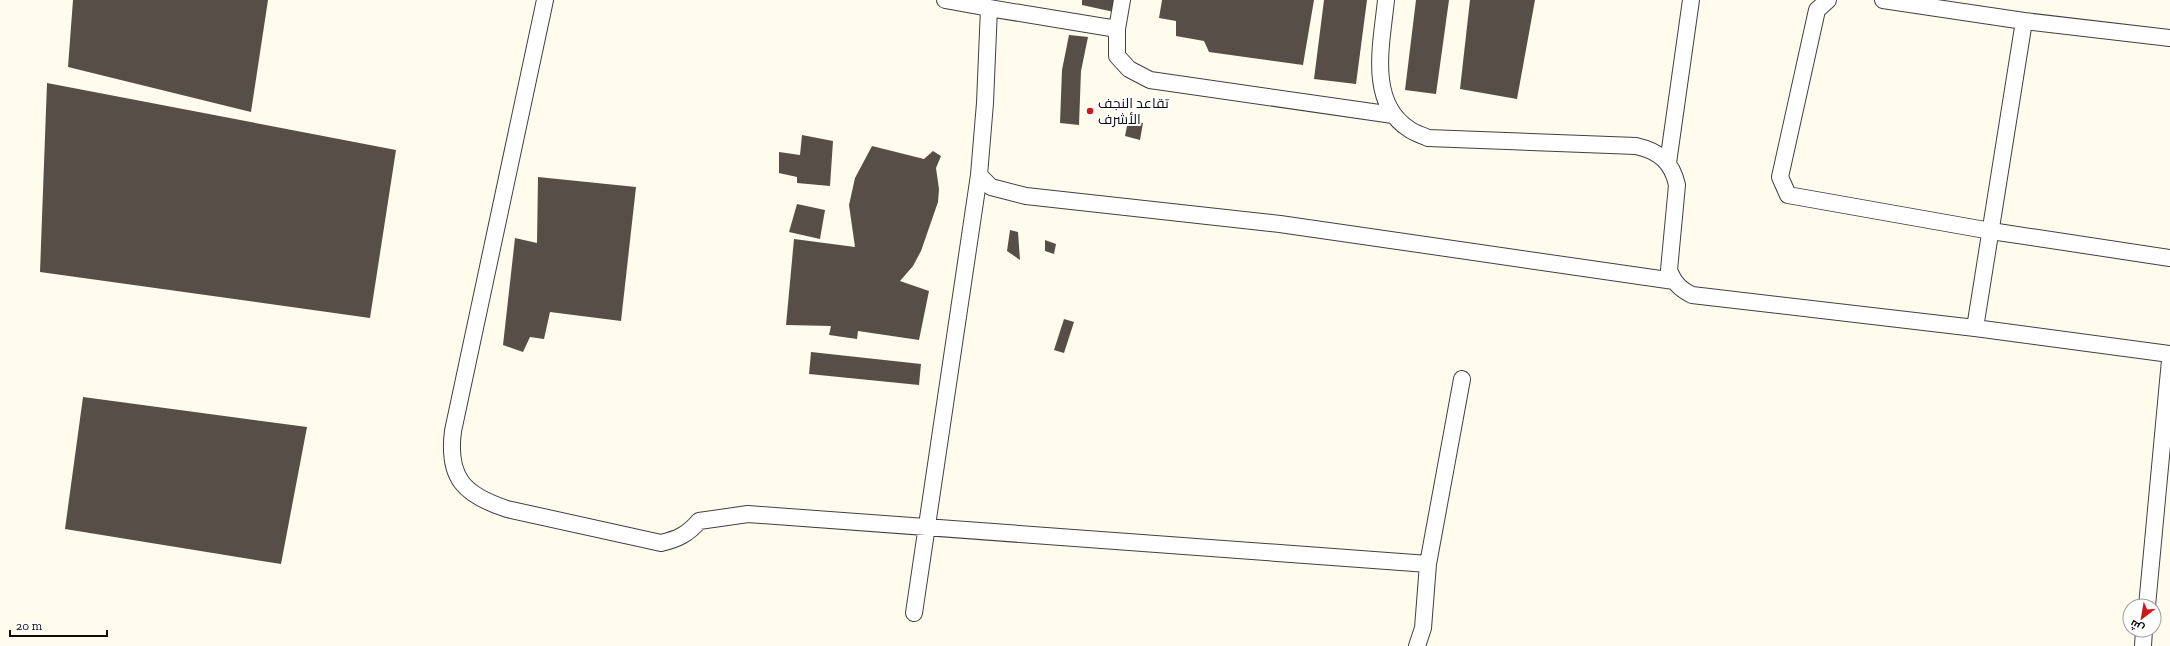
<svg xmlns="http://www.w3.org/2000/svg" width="2170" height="646" font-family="'Zilla Slab',Cairo,serif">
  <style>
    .building { fill: #574e48 }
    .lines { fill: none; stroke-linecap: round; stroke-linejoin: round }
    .service-casing { stroke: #404040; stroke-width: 18 }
    .service { stroke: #fff; stroke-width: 16 }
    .poi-dot { fill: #cb171a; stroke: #fff; stroke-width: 1.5 }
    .labels { text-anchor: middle; stroke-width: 4; stroke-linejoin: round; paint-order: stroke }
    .poi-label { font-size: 14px; fill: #0d0d0d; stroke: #fff; text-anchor: start }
  </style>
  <rect width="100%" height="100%" fill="#fffced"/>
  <!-- building -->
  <path class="building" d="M73,0H268L251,112L68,67Z
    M1082,0H1116L1114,12L1082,5Z
    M1162,0H1314L1303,65L1209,52L1204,41L1176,36V21L1159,18Z
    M1324,0H1367L1356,84L1314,79Z
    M1416,0H1449L1436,94L1405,90Z
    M1470,0H1535L1517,99L1460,89Z
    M1069,35L1088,37L1081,71L1079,125L1060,123L1062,70Z
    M47,83L396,150L370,318L40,272Z
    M1128,121L1143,123L1140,140L1125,136Z
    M802,135L833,141L830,186L797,183V177L779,173V152L800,155Z
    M872,146L924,159L933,151L941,156L936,168L939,189L938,202L921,251L913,266L900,281L929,291L919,340L858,331L857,339L829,335L831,326L786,325L794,239L855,247L849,205L855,178Z
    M538,177L636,187L621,321L550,312L544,339L530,337L523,352L503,345L515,238L537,243Z
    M797,204L825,210L820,239L789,232Z
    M1010,230L1018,232L1020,260L1007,251Z
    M1045,240L1056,244L1054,254L1045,251Z
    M1064,319L1074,322L1064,353L1054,350Z
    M811,352L921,364L919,385L809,374Z
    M83,397L307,427L281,564L65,529Z"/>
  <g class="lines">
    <!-- service casing -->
    <g class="service-casing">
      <path id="service" d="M545,0L453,431C447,478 464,495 507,509L661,543C678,539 688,534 699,521L748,514L1428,564
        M945,0L989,8
        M1386,0C1382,42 1367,102 1409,129C1414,133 1422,135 1428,138L1636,146C1659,151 1672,162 1677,185L1669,270C1674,283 1680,289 1692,295L1975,328L2170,354
        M1828,0L1817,10L1780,177L1788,195L1991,231L2170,258
        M1883,0L2024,21L2170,38
        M1117,29L1122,0
        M1393,115L1150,80L1129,69L1117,56V29L989,8L985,103L979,175L991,187L1026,196L1280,224L1674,281
        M1668,163L1691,0
        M1975,328L2024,21
        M2147,606L2170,360
        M914,613L979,175
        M1417,646L1423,628L1428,564L1462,379
        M2143,646L2144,630"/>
    </g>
    <!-- service -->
    <use href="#service" class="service"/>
  </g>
  <!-- markers -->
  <circle class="poi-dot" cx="1090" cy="111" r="4"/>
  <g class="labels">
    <!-- poi labels -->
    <g class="poi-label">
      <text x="1098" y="108">تقاعد النجف<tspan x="1098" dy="16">الأشرف</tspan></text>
    </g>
  </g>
  <!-- north arrow -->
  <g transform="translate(2142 618) rotate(211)"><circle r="19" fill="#ffffff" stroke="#9e9e9e"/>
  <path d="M0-3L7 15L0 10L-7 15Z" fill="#cb171a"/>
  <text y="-6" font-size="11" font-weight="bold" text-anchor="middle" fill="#0d0d0d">ش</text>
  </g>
  <!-- scale -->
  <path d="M10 630v6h97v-6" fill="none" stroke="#0d0d0d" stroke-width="2"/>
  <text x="16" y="630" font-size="12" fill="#0d0d0d" stroke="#ffffff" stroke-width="3" paint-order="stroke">20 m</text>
</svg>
